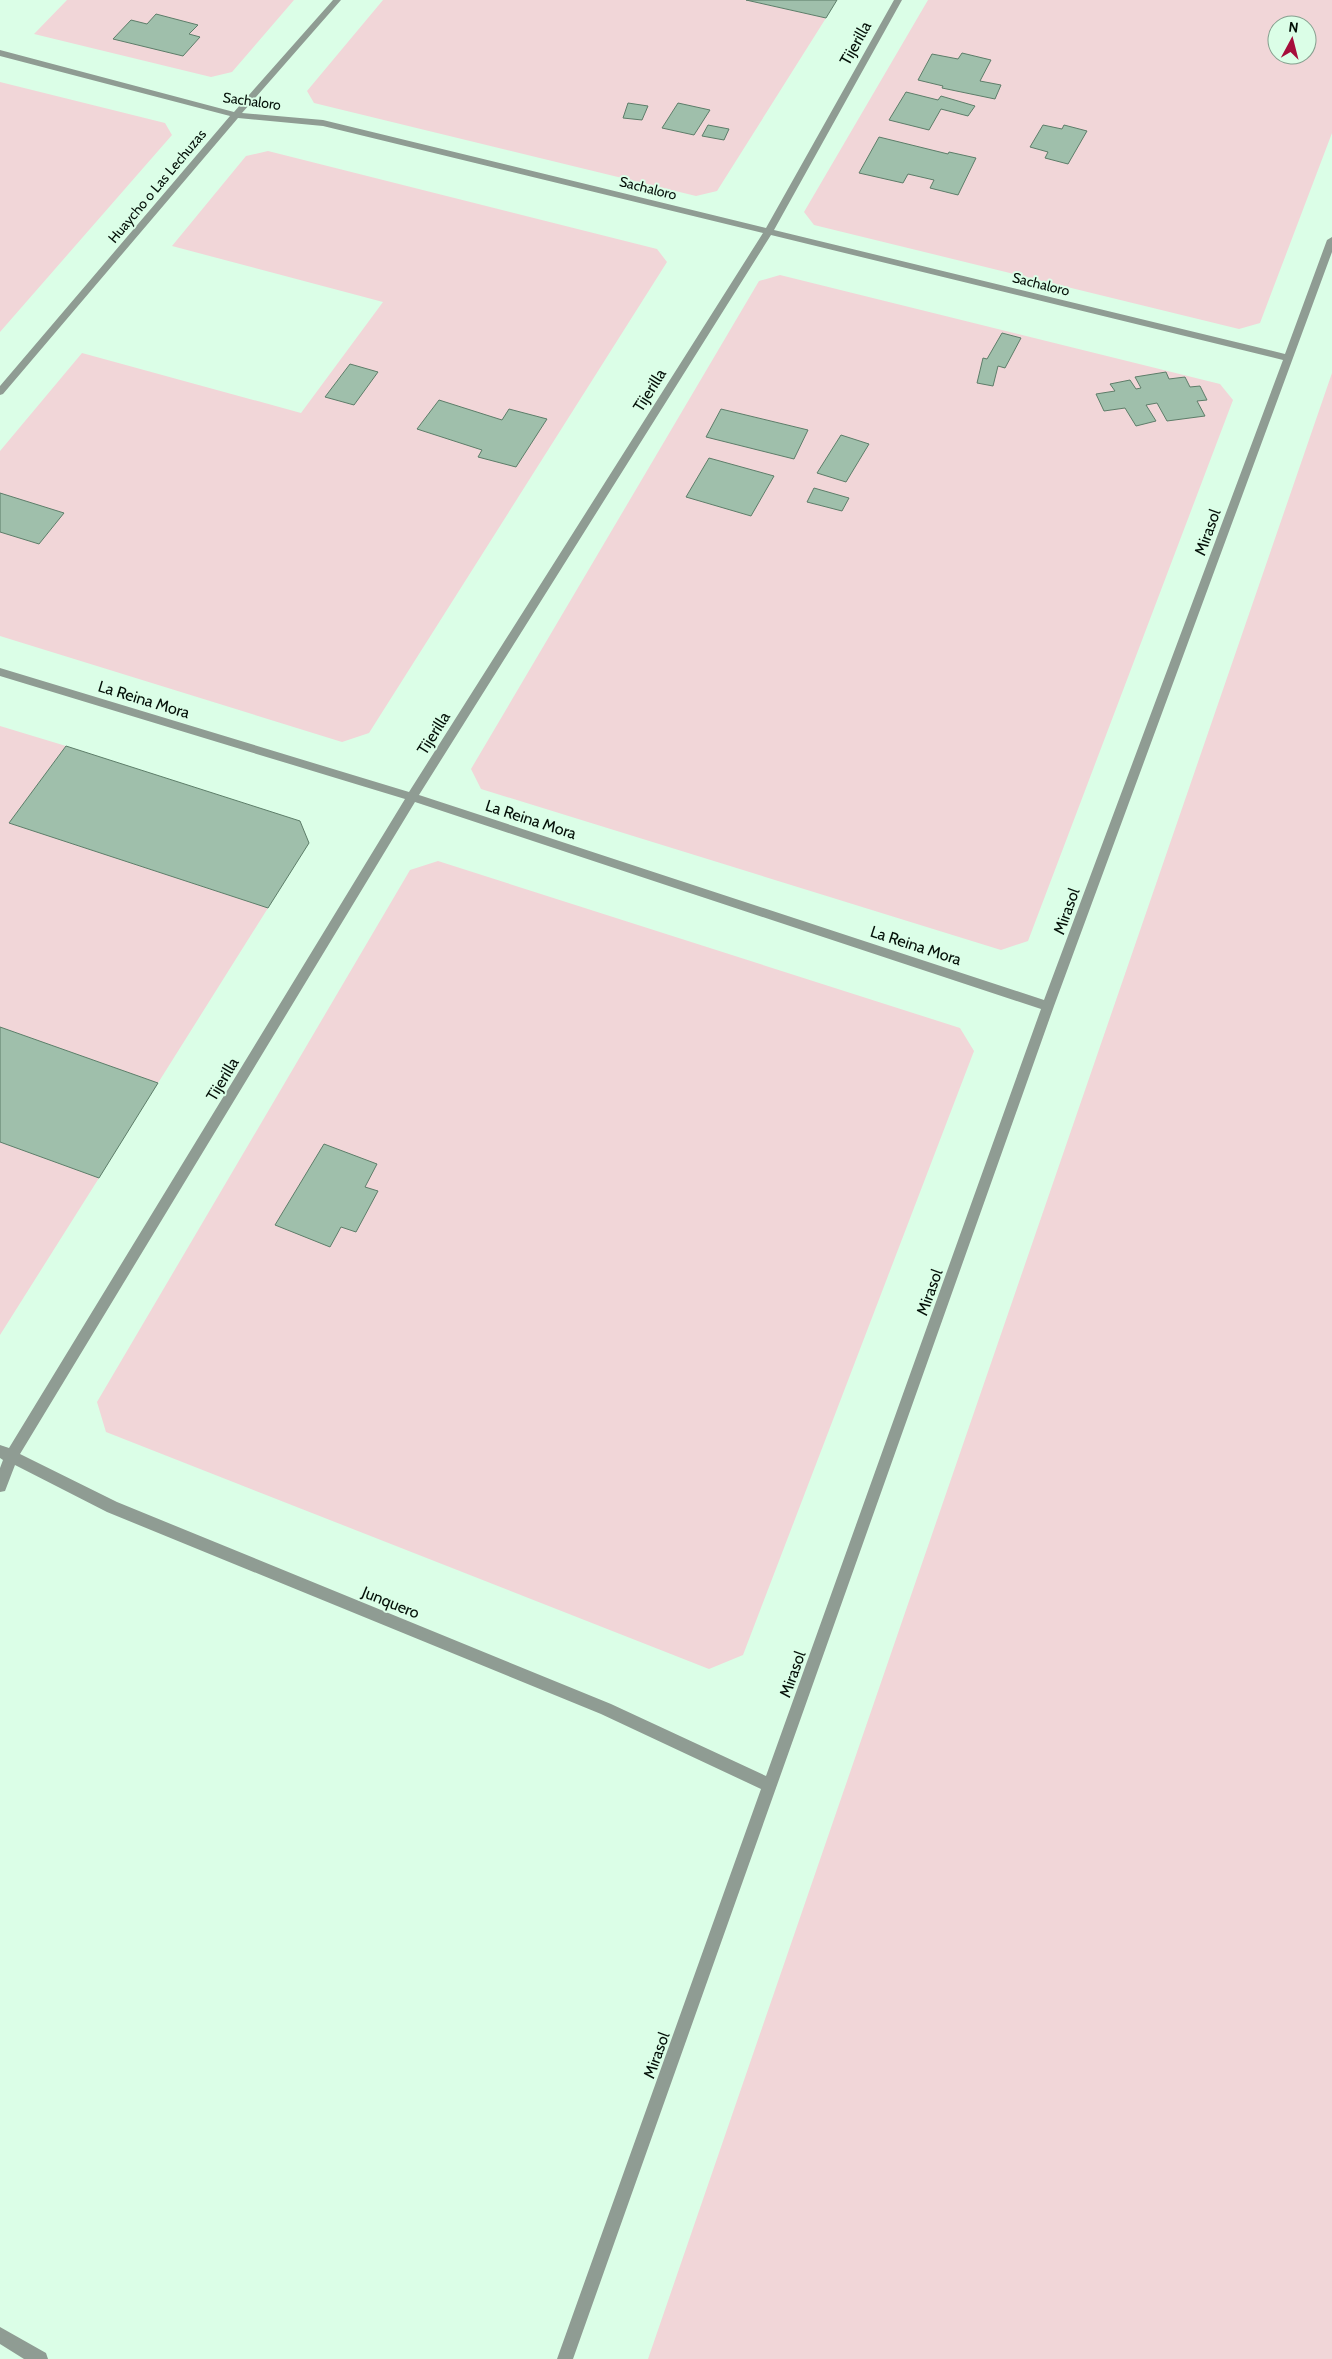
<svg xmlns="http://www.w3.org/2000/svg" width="1332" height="2359" font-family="Cabin,sans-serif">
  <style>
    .green { fill: #f1d6d8; fill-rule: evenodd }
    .building { fill: #9fbfab; stroke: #5d7d69 }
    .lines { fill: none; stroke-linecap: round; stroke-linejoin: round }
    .minor { fill: #8f9c93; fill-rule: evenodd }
    .labels { text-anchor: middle; stroke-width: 4; stroke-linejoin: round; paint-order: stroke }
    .far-street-label { font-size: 14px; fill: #041008; stroke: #dbfee7 }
    .street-label { font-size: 16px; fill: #041008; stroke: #dbfee7 }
  </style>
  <rect width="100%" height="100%" fill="#dbfee7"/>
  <!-- green -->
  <path class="green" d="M67,0H294L232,72L211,77L34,34Z
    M383,0H746L826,18L717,191L696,196L314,103L307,91Z
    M928,0H1332V133L1260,323L1239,329L814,225L804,212ZM1277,25H1307V55H1277Z
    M0,82L165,123L172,135L0,332Z
    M268,151L657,249L667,262L369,733L342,742L0,636V451L82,353L301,413L383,302L172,246L246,156Z
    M780,275L1220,384L1233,400L1028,941L1001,950L481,789L471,769L759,281Z
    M1332,373V2359H648Z
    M0,726L66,746L10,823L268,908L158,1083L0,1027Z
    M438,861L960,1028L974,1051L743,1655L709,1669L106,1432L97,1402L410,870Z
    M0,1142L99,1178L0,1335Z"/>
  <!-- building -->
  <path class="building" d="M746,0H837L826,18Z
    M156,14L198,25L189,34L200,37L183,56L113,39L131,20L147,24Z
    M962,53L991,60L980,81L1001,85L995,99L942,88L943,86L918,80L932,54L958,59Z
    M906,92L938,100L941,96L975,106L968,116L941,109L929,130L889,120Z
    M628,103L648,106L642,120L623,118Z
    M678,103L710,110L694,135L662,128Z
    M708,125L729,129L724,140L702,136Z
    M1043,125L1062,129L1064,125L1087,131L1068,164L1045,158L1048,152L1030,147Z
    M879,137L948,154L949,152L976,158L958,195L930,188L934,180L908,174L903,183L859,173Z
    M1002,333L1021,338L1005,368L998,366L993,386L977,383L983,358L987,359Z
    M350,364L378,372L354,405L325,397Z
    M1166,372L1169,379L1185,377L1190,387L1200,386L1207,400L1197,401L1205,416L1167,421L1157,403L1146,405L1156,421L1136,426L1125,408L1104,411L1096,394L1115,391L1110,384L1130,380L1136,389L1141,388L1135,377Z
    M439,400L502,420L509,409L547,419L516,467L478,457L482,450L417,429Z
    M721,409L808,430L794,459L706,437Z
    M841,435L869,444L846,482L817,473Z
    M709,458L774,476L751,516L686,497Z
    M814,488L849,498L842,511L807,502Z
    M0,493L64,513L39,544L0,532Z
    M66,746L300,821L309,843L268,908L9,823Z
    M0,1027L158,1083L99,1178L0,1142Z
    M324,1144L377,1164L365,1187L378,1191L356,1232L341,1227L330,1247L275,1225Z"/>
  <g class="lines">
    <!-- minor -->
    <path class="minor" d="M333,0H341L242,113L323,120L766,228L894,0H902L774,230L1285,354L1327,240L1332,237V252L1054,1006L573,2359H557L761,1789L601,1714L107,1512L15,1465L5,1491L0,1492V1468L3,1460L0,1458V1445L9,1448L405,799L0,676V668L409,792L763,233L323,126L238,118L3,394L0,395V386L230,116L0,56V50L234,112ZM771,235L1283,360L1044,1000L419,795ZM415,802L1041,1009L766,1776L611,1704L117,1502L20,1454Z
      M0,2327L46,2353L48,2359H24L0,2344Z"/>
  </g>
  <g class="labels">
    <!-- far-street labels -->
    <g class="far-street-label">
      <text transform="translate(252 101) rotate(8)" y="5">Sachaloro</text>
      <text transform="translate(157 186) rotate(-50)" y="5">Huaycho o Las Lechuzas</text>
      <text transform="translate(648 188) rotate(14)" y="5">Sachaloro</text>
      <text transform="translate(1041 284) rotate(14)" y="5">Sachaloro</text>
    </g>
    <!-- street labels -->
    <g class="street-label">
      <text transform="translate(855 43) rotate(-61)" y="6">Tijerilla</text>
      <text transform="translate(649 390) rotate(-58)" y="6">Tijerilla</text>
      <text transform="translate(1207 532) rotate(-70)" y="6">Mirasol</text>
      <text transform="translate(144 699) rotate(17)" y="6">La Reina Mora</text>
      <text transform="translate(433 733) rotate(-58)" y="6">Tijerilla</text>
      <text transform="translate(531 819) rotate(18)" y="6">La Reina Mora</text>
      <text transform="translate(1066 911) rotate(-70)" y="6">Mirasol</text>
      <text transform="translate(916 945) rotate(18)" y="6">La Reina Mora</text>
      <text transform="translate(222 1079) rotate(-59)" y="6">Tijerilla</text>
      <text transform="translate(929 1292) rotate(-70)" y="6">Mirasol</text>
      <text transform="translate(391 1602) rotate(22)" y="6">Junquero</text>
      <text transform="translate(792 1674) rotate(-70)" y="6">Mirasol</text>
      <text transform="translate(656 2055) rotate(-70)" y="6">Mirasol</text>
    </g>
  </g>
  <!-- north arrow -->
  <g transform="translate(1292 40) rotate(7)"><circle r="24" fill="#dbfee7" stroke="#859f8e"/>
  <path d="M0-4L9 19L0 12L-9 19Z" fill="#a60d3b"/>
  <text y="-8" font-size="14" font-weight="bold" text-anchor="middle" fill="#041008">N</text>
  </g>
</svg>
